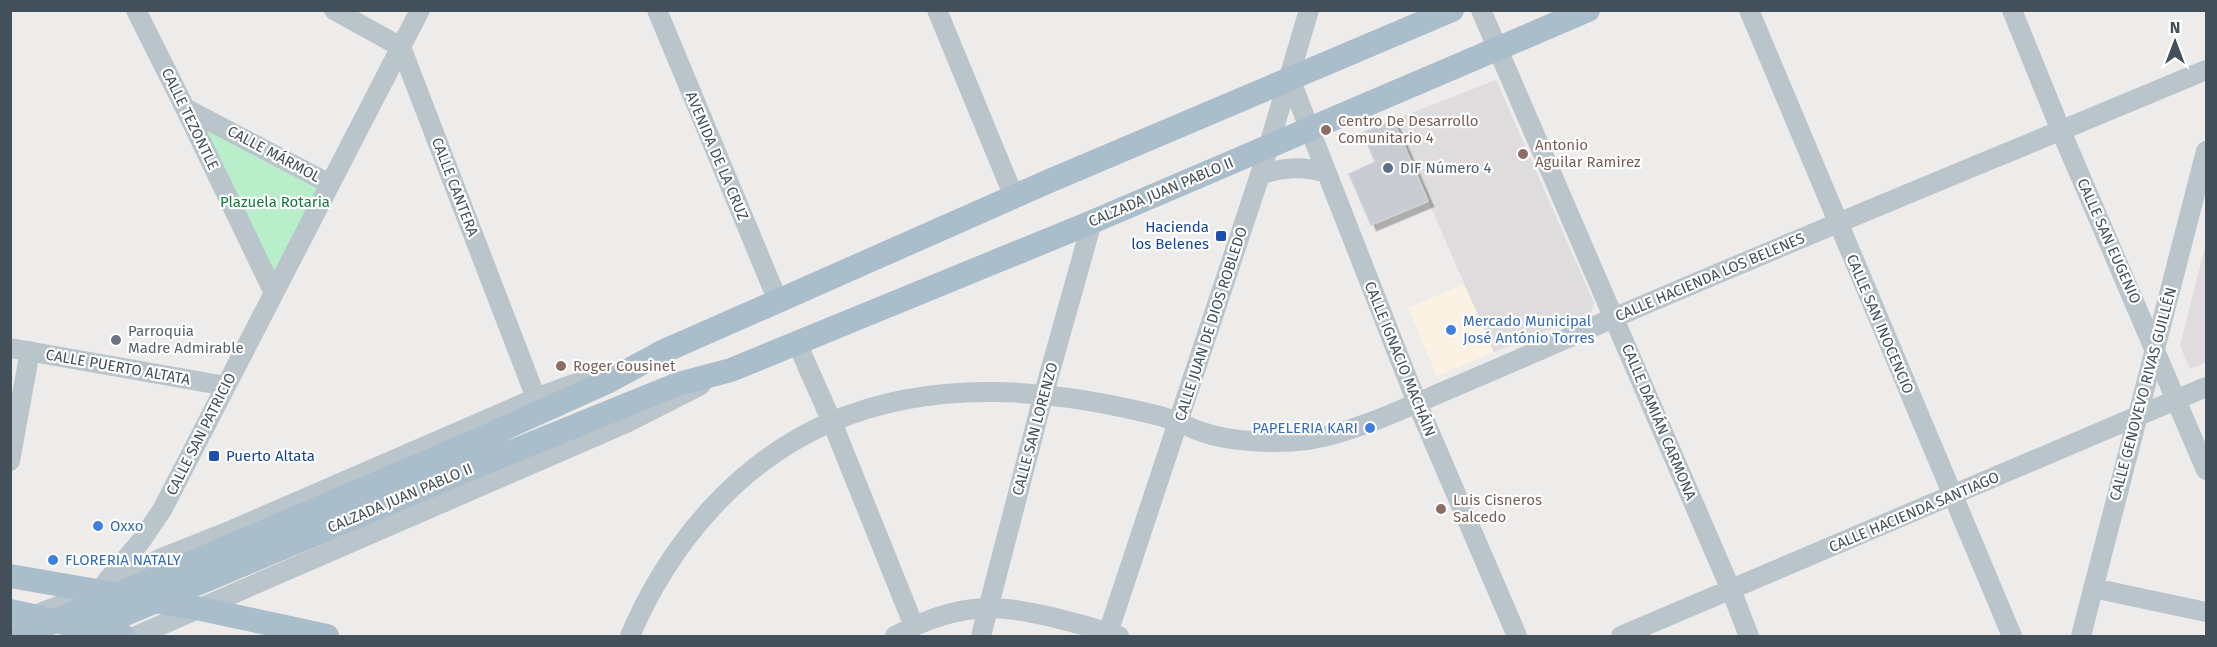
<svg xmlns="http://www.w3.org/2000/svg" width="2217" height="647" font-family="'Fira Sans',sans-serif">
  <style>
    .commercial { fill: #fbf2e3 }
    .education { fill: #dfdcde }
    .green { fill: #b8eec9 }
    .building { fill: #c8cbd1; stroke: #cfd2d7; stroke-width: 1.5; filter: url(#shadow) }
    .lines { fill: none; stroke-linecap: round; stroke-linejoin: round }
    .minor { stroke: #b9c4cb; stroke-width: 20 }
    .major { stroke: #aabdcb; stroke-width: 24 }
    .major-bridge { stroke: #aabdcb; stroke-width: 24 }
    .education-dot { fill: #8d6e63; stroke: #fff; stroke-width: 2 }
    .service-dot { fill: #5c6f8a; stroke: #fff; stroke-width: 2 }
    .transit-dot { fill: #1a4fb4; stroke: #fff; stroke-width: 2 }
    .shop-dot { fill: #3f7fe0; stroke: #fff; stroke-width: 2 }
    .worship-dot { fill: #6b7280; stroke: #fff; stroke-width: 2 }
    .labels { text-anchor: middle; stroke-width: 4.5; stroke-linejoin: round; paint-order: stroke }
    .street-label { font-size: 15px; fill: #445059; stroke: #fff }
    .education-label { font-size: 15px; fill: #785e54; stroke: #fff; text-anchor: start }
    .service-label { font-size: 15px; fill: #4e5e75; stroke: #fff; text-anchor: start }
    .park-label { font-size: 15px; fill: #167941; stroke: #fff }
    .transit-label { font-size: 15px; fill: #164399; stroke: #fff; text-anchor: end }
    .shop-label { font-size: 15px; fill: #366cbe; stroke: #fff; text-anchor: start }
    .worship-label { font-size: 15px; fill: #5b616d; stroke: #fff; text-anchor: start }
  </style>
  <defs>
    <filter id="shadow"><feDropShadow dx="5.5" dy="5.5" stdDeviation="0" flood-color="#0004"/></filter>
  </defs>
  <rect width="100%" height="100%" fill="#eeebeb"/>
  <!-- commercial -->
  <path class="commercial" d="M1464,284L1494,352L1437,376L1408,308Z"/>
  <!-- education -->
  <path class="education" d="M1496,80L1594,303L1591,313L1494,352L1393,120Z
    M2206,243V362L2190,369L2180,346Z"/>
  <!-- green -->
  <path class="green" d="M201,127L318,189L274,272Z"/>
  <!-- building -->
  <path class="building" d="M1393,120L1428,201L1371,225L1349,174L1375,162L1363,133Z"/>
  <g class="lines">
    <!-- minor -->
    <path class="minor" d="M136,10L185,108L274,293
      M334,10L401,47L536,398
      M657,10L778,301
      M937,10L1014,197
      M1481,10L1731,590L1749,636
      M1749,10L2012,636
      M2012,10L2061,131L2206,470
      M1290,79L1417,403L1517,636
      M185,108L330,184
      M1260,175C1283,167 1303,166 1327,173
      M797,343L832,422L914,626
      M10,348L226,386
      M10,461L30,351
      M106,582L141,541L162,510L420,10
      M2093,588L2206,612
      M10,624L98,591L159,559L232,530L536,398L593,377
      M136,636L626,423L701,385
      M630,636C669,544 738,462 831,422C936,377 1052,389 1160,416C1175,420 1188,427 1202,432C1230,442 1277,444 1307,440C1349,434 1401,410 1440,393C1497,369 1554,344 1611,319C1808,234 2008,153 2206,70
      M895,636C922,621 955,609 987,608C1022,607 1086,625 1119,636
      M981,636L1044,393L1092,222
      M1107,636L1260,175L1309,10
      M1621,636L2206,387
      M2081,636L2206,151"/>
    <!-- major -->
    <path class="major" d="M483,438L609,381L662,352L778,301L1047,182L1452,10
      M491,460L678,384L731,370L1092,222L1588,10
      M10,576L201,609L327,636
      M10,611L123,636"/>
    <!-- major-bridge -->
    <path class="major-bridge" d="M20,636L483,438
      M73,636L491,460"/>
  </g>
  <!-- markers -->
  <g class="education-dot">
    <circle cx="1326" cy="130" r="6"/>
    <circle cx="1523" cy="154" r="6"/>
    <circle cx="561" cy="366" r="6"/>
    <circle cx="1441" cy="509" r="6"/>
  </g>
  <circle class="service-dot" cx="1388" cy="168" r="6"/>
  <g class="transit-dot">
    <rect x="1215" y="230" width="12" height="12" rx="3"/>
    <rect x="208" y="450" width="12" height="12" rx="3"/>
  </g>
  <g class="shop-dot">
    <circle cx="1451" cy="330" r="6"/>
    <circle cx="1370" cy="428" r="6"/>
    <circle cx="98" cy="526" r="6"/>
    <circle cx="53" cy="560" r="6"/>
  </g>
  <circle class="worship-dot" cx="116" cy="340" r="6"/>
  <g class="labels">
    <!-- street labels -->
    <g class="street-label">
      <text transform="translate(190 119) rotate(64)" y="5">CALLE TEZONTLE</text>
      <text transform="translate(274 154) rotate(28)" y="5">CALLE MÁRMOL</text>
      <text transform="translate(717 156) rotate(67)" y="5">AVENIDA DE LA CRUZ</text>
      <text transform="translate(455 187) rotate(69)" y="5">CALLE CANTERA</text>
      <text transform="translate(1161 192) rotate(-23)" y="5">CALZADA JUAN PABLO II</text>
      <text transform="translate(2109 241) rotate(66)" y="5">CALLE SAN EUGENIO</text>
      <text transform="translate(1710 277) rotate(-23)" y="5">CALLE HACIENDA LOS BELENES</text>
      <text transform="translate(1211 324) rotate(-72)" y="5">CALLE JUAN DE DIOS ROBLEDO</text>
      <text transform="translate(1880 324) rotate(67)" y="5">CALLE SAN INOCENCIO</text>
      <text transform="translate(1400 359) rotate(68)" y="5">CALLE IGNACIO MACHÁIN</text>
      <text transform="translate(118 367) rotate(10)" y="5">CALLE PUERTO ALTATA</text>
      <text transform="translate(2143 394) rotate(-75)" y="5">CALLE GENOVEVO RIVAS GUILLÉN</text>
      <text transform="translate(1659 422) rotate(67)" y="5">CALLE DAMIÁN CARMONA</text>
      <text transform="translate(1035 429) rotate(-75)" y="5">CALLE SAN LORENZO</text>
      <text transform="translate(201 434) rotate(-63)" y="5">CALLE SAN PATRICIO</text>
      <text transform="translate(400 498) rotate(-23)" y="5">CALZADA JUAN PABLO II</text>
      <text transform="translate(1914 512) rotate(-23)" y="5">CALLE HACIENDA SANTIAGO</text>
    </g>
    <!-- education labels -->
    <g class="education-label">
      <text x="1338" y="126">Centro De Desarrollo<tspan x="1338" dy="17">Comunitario 4</tspan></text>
      <text x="1535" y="150">Antonio<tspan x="1535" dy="17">Aguilar Ramirez</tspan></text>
      <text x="573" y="371">Roger Cousinet</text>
      <text x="1453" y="505">Luis Cisneros<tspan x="1453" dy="17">Salcedo</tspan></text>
    </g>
    <!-- service labels -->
    <g class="service-label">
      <text x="1400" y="173">DIF Número 4</text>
    </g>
    <!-- park labels -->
    <g class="park-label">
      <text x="275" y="207">Plazuela Rotaria</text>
    </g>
    <!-- transit labels -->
    <g class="transit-label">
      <text x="1209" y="232">Hacienda<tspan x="1209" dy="17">los Belenes</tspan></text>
      <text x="226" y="461" text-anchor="start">Puerto Altata</text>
    </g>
    <!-- shop labels -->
    <g class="shop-label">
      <text x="1463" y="326">Mercado Municipal<tspan x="1463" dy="17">José António Torres</tspan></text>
      <text x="1358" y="433" text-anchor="end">PAPELERIA KARI</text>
      <text x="110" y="531">Oxxo</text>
      <text x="65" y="565">FLORERIA NATALY</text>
    </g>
    <!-- worship labels -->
    <g class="worship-label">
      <text x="128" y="336">Parroquia<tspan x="128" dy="17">Madre Admirable</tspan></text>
    </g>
  </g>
  <!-- border -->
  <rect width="2217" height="647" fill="none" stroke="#445059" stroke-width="24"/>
  <!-- north arrow -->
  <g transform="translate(2175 42)" stroke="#ffffff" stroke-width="4.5" paint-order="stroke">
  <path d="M0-4.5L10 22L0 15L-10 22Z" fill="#445059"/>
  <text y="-9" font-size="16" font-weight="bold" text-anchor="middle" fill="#445059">N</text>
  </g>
</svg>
